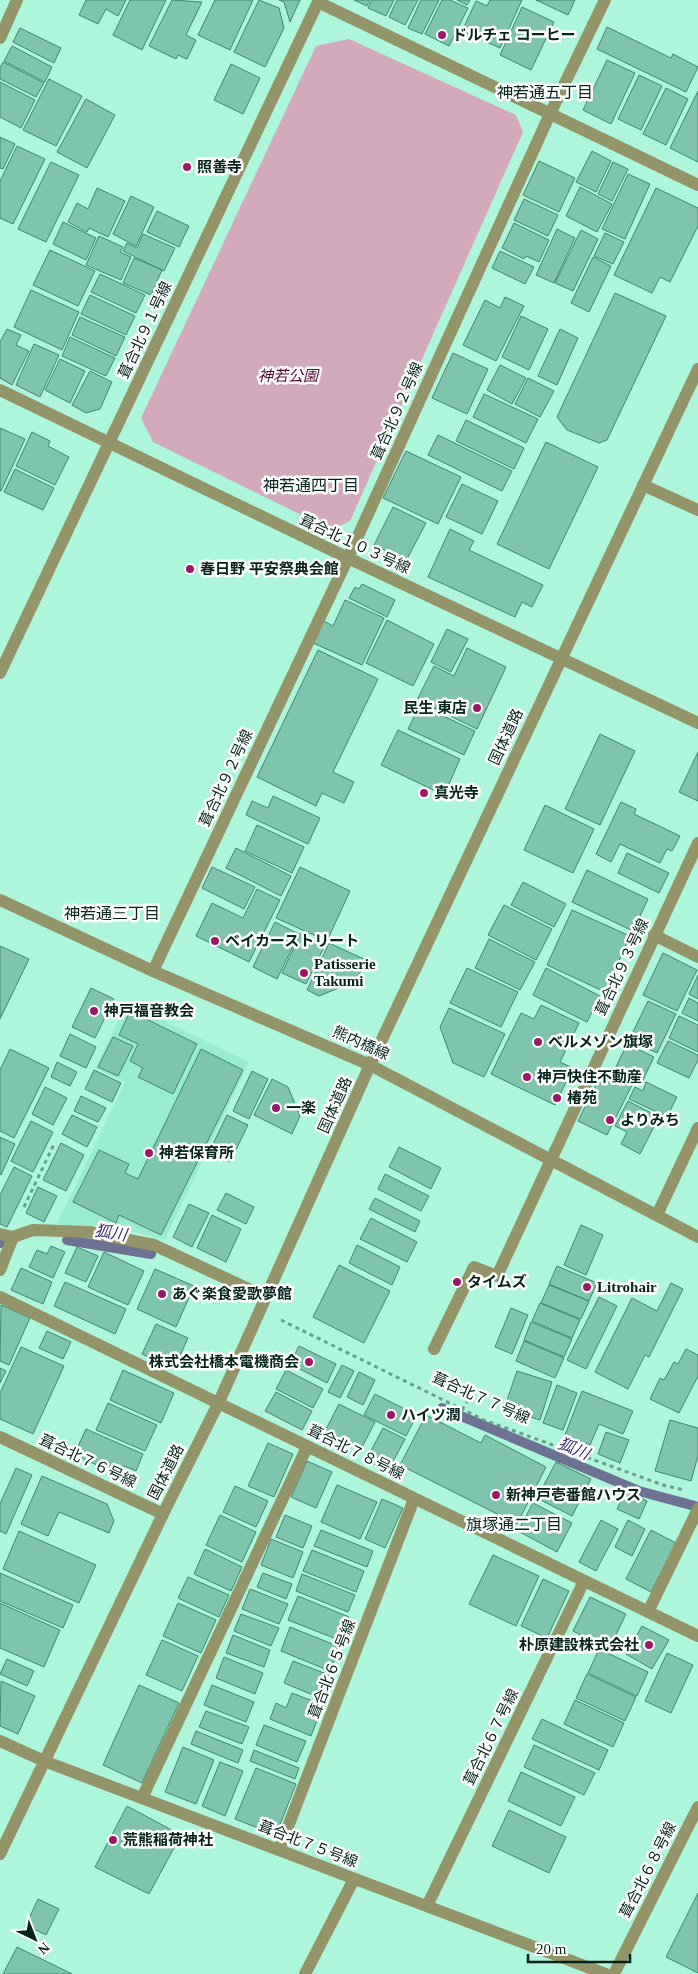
<svg xmlns="http://www.w3.org/2000/svg" width="698" height="1974" font-family="'Times New Roman','Noto Sans JP',serif">
  <style>
    .built { fill: #9aeccf }
    .green { fill: #d3aabc }
    .lines { fill: none; stroke-linecap: round; stroke-linejoin: round }
    .stream { stroke: #6d7194; stroke-width: 10 }
    .building { fill: #7fc5ad; stroke: #408670 }
    .path { stroke: #689f8c; stroke-width: 3; stroke-dasharray: 4 4; stroke-linecap: butt }
    .service { stroke: #939467; stroke-width: 12 }
    .minor { stroke: #939467; stroke-width: 12 }
    .tertiary { stroke: #939467; stroke-width: 12 }
    .poi-dot { fill: #9d1768; stroke: #fff; stroke-width: 2 }
    .labels { text-anchor: middle; stroke-width: 5; stroke-linejoin: round; paint-order: stroke }
    .poi-label { font-size: 15px; font-weight: bold; fill: #05231a; stroke: #fff; text-anchor: start }
    .street-label { font-size: 15px; fill: #05231a; stroke: #fff }
    .park-label { font-size: 15px; font-style: italic; fill: #4f0833; stroke: #fff }
    .neighbourhood-label { font-size: 16px; fill: #05231a; stroke: #fff }
    .water-label { font-size: 16px; font-style: italic; fill: #38286a; stroke: #fff }
  </style>
  <rect width="100%" height="100%" fill="#adf5db"/>
  <!-- built -->
  <path class="built" d="M127,1003L249,1062L165,1240L128,1230L57,1224L125,1082L95,1068Z"/>
  <!-- green -->
  <path class="green" d="M349,39L516,115L523,132L350,521L332,530L153,442L141,418L316,46Z"/>
  <g class="lines">
    <!-- stream -->
    <path class="stream" d="M67,1240L151,1254
      M0,1243H1
      M442,1408L639,1491L698,1507"/>
  </g>
  <!-- building -->
  <path class="building" d="M86,0H126L118,16L106,9L98,24L79,15Z
    M130,0H166L142,50L113,35Z
    M172,0L202,2L186,35L196,40L187,59L178,55L176,59L149,46Z
    M215,0H253L230,50L198,35Z
    M259,0L279,8L284,28L265,67L234,52Z
    M279,0H300L290,22L284,2Z
    M354,0H370L367,6Z
    M372,0H394L386,16L368,8Z
    M397,0H418L405,25L389,17Z
    M421,0H439L422,34L408,28Z
    M442,0H450L468,8L449,46L425,34Z
    M457,0H470L467,5Z
    M490,0H522L500,48L462,31L476,1L487,6Z
    M536,0H575L568,15Z
    M522,7L554,22L531,70L500,55Z
    M607,27L671,58L673,54L698,67L686,92L597,49Z
    M20,28L61,48L54,63L13,42Z
    M12,46L52,67L45,82L4,61Z
    M607,60L635,73L611,124L583,110Z
    M3,62L44,83L36,97L0,79V68Z
    M231,64L260,78L243,114L214,100Z
    M639,75L662,86L641,130L618,119Z
    M49,79L82,96L56,146L23,130Z
    M0,82L35,100L21,128L0,117Z
    M666,88L688,99L666,145L643,134Z
    M698,91V162L670,148Z
    M86,99L115,115L87,168L57,152Z
    M0,137L15,144L3,169L0,168Z
    M17,146L45,159L13,224L0,218V181Z
    M592,151L611,161L596,192L576,182Z
    M539,161L575,178L559,212L523,195Z
    M51,162L79,175L46,242L18,229Z
    M613,162L628,169L612,201L598,194Z
    M628,174L650,184L625,239L602,229Z
    M580,187L612,204L597,232L566,216Z
    M97,188L125,201L108,237L89,228L87,232L68,222L77,203L88,209Z
    M656,188L698,208V226L670,282L660,277L652,293L614,275Z
    M131,196L154,207L136,246L113,234Z
    M524,199L558,215L548,236L514,220Z
    M157,211L189,226L179,247L147,232Z
    M63,222L96,238L86,260L53,244Z
    M514,223L549,240L539,262L526,256L524,259L502,248Z
    M557,229L575,238L554,283L536,275Z
    M581,230L598,239L573,291L555,283Z
    M605,233L624,242L613,264L594,256Z
    M143,234L175,248L164,271L123,251L127,243L137,248Z
    M99,236L123,247L120,252L131,257L121,280L86,265Z
    M50,250L95,271L78,306L33,285Z
    M500,251L534,267L525,284L492,268Z
    M593,257L611,266L589,312L571,303Z
    M134,258L162,270L151,295L123,283Z
    M100,274L145,295L136,313L91,292Z
    M31,290L79,312L62,350L14,327Z
    M615,293L666,316L607,440L599,443L567,430L557,417Z
    M90,295L135,316L126,335L81,314Z
    M505,297L524,306L496,361L463,345L485,300L500,308Z
    M521,316L548,329L529,370L502,357Z
    M80,317L125,337L116,356L72,335Z
    M7,329L21,335L16,345L29,351L12,385L0,378V342Z
    M560,329L578,338L557,385L538,376Z
    M70,337L115,358L106,376L62,356Z
    M34,344L59,355L40,397L16,385Z
    M453,353L488,369L467,414L432,398Z
    M60,359L85,371L70,403L45,390Z
    M500,365L526,378L512,404L487,390Z
    M90,371L112,382L100,409L86,413L72,405Z
    M528,378L554,391L540,417L515,404Z
    M484,394L538,419L526,443L473,417Z
    M466,420L524,448L514,469L456,441Z
    M0,428L25,439L1,491H0Z
    M32,432L50,441L48,446L69,457L55,485L16,466Z
    M438,435L512,471L502,491L428,455Z
    M546,442L598,467L549,569L497,544Z
    M406,451L461,477L438,524L383,498Z
    M15,469L54,488L43,510L4,492Z
    M462,484L498,501L482,534L446,517Z
    M393,507L426,523L406,561L374,545Z
    M450,529L474,541L469,550L543,585L532,607L522,602L515,617L428,577Z
    M362,584L395,600L387,617L349,598L355,587L359,589Z
    M345,600L384,618L362,665L313,643L324,621L333,626Z
    M387,620L434,644L413,686L366,663Z
    M447,629L468,639L451,672L431,662Z
    M467,648L506,667L477,729L417,700L434,666L454,676Z
    M318,650L378,679L333,772L354,782L344,803L322,793L316,806L257,777Z
    M420,705L475,731L464,755L408,729Z
    M398,730L460,759L444,795L381,765Z
    M600,734L635,751L600,825L565,809Z
    M698,752V801L679,792Z
    M273,796L320,818L308,844L246,815L252,801L268,808Z
    M621,802L636,809L634,814L680,836L672,851L667,849L660,863L620,844L611,862L596,854Z
    M545,805L594,829L573,873L524,850Z
    M257,825L304,847L292,873L245,851Z
    M236,848L291,876L281,896L226,868Z
    M627,853L669,873L659,893L618,873Z
    M212,867L255,887L244,909L202,888Z
    M300,867L350,891L327,941L276,918Z
    M587,870L648,899L633,931L572,902Z
    M523,882L566,904L554,927L511,905Z
    M257,889L280,900L249,962L196,936L212,903L243,918Z
    M504,905L552,929L536,960L488,935Z
    M572,910L630,936L605,992L547,965Z
    M275,922L299,934L277,979L253,967Z
    M301,933L325,945L306,984L282,973Z
    M489,939L535,962L520,990L475,968Z
    M329,943L366,960L356,981L319,996L307,990Z
    M0,946L29,959L0,1019Z
    M663,953L697,970L677,1011L643,995Z
    M467,968L518,992L501,1027L450,1003Z
    M546,968L600,996L587,1022L533,995Z
    M698,975V999L689,994Z
    M91,988L114,999L95,1038L72,1027Z
    M689,998L698,1003V1021L682,1013Z
    M648,1001L676,1014L657,1053L629,1040Z
    M541,1005L579,1023L560,1062L573,1068L555,1105L491,1074L521,1013L534,1019Z
    M449,1008L505,1034L484,1077L453,1063L440,1027Z
    M130,1011L197,1044L173,1094L138,1077L143,1068L130,1061L138,1044L119,1035Z
    M679,1016L698,1025V1052L669,1038Z
    M70,1034L96,1047L86,1068L60,1056Z
    M113,1037L133,1046L118,1076L98,1067Z
    M668,1041L698,1055V1060L689,1078L657,1063Z
    M627,1044L654,1057L641,1084L614,1071Z
    M10,1049L49,1068L14,1138L0,1131V1070Z
    M201,1049L243,1070L161,1235L119,1215L116,1223L73,1202L99,1150L129,1164L125,1173L138,1179Z
    M57,1062L77,1072L70,1086L51,1077Z
    M94,1070L121,1083L112,1102L85,1089Z
    M603,1070L632,1085L607,1135L578,1121Z
    M252,1071L268,1079L249,1119L233,1111Z
    M272,1079L288,1087L300,1116L292,1134L254,1115Z
    M646,1082L677,1097L667,1117L629,1099L635,1087L643,1091Z
    M45,1087L67,1098L53,1125L32,1114Z
    M81,1096L106,1108L98,1122L74,1111Z
    M628,1101L659,1117L640,1154L621,1144L627,1132L615,1126Z
    M72,1115L97,1127L87,1147L62,1134Z
    M227,1115L248,1125L230,1162L209,1152Z
    M31,1121L53,1132L33,1172L11,1161Z
    M0,1137L15,1144L1,1175L0,1174Z
    M61,1143L84,1155L66,1191L43,1180Z
    M399,1147L441,1168L431,1189L389,1167Z
    M14,1167L32,1176L7,1227L0,1224V1195Z
    M385,1174L429,1196L421,1211L378,1189Z
    M38,1187L57,1196L44,1222L26,1213Z
    M226,1193L254,1207L246,1224L217,1210Z
    M375,1198L420,1221L415,1232L369,1209Z
    M189,1204L209,1213L192,1247L173,1237Z
    M212,1215L241,1229L226,1262L197,1248Z
    M371,1218L417,1242L407,1262L360,1239Z
    M581,1225L603,1235L586,1275L564,1265Z
    M357,1245L400,1267L392,1285L349,1263Z
    M51,1246L65,1252L53,1278L29,1267L37,1250L47,1254Z
    M77,1247L98,1256L86,1282L65,1273Z
    M104,1252L144,1271L128,1305L88,1287Z
    M339,1265L390,1291L364,1343L313,1317Z
    M557,1266L597,1283L589,1301L549,1284Z
    M21,1268L52,1282L43,1304L11,1290Z
    M155,1269L194,1286L176,1327L137,1309Z
    M65,1282L126,1309L115,1334L54,1306Z
    M671,1283L683,1289L649,1357L645,1355L628,1389L595,1372L632,1298L657,1311Z
    M549,1285L589,1301L581,1319L541,1303Z
    M599,1297L617,1306L586,1369L567,1360Z
    M540,1303L580,1320L572,1338L532,1321Z
    M1,1305L30,1318L9,1365L0,1361Z
    M511,1308L528,1315L512,1354L495,1347Z
    M531,1322L572,1339L564,1357L524,1340Z
    M156,1324L188,1338L174,1369L142,1354Z
    M47,1331L71,1342L63,1359L39,1348Z
    M524,1341L564,1358L555,1378L516,1361Z
    M299,1346L336,1364L327,1383L290,1364Z
    M21,1347L64,1366L33,1434L0,1419V1393Z
    M686,1349L698,1355V1376L679,1413L650,1399L660,1378L664,1380L674,1362L678,1364Z
    M342,1365L354,1371L340,1398L328,1392Z
    M0,1368L6,1371L0,1383Z
    M123,1370L174,1393L161,1423L110,1400Z
    M286,1370L323,1389L313,1408L276,1389Z
    M517,1371L552,1382L540,1420L504,1409Z
    M359,1372L375,1380L363,1405L347,1397Z
    M557,1385L577,1393L563,1430L543,1423Z
    M582,1391L633,1411L623,1434L599,1424L590,1445L565,1435Z
    M276,1392L312,1411L302,1430L265,1411Z
    M375,1394L417,1415L406,1436L364,1415Z
    M108,1403L157,1425L145,1451L96,1430Z
    M339,1404L375,1422L360,1451L324,1433Z
    M426,1415L481,1443L485,1435L546,1467L517,1524L400,1465Z
    M670,1420L698,1428V1456L691,1481L655,1471Z
    M383,1428L405,1439L388,1471L366,1460Z
    M86,1429L143,1454L136,1471L124,1466L120,1475L74,1455Z
    M606,1432L629,1440L620,1463L598,1454Z
    M268,1443L293,1454L274,1497L248,1486Z
    M307,1461L332,1472L316,1508L291,1497Z
    M556,1462L591,1479L572,1516L537,1498Z
    M16,1468L32,1475L6,1534L0,1531V1504Z
    M42,1476L107,1504L114,1521L109,1533L59,1512L48,1536L21,1524Z
    M337,1485L377,1502L360,1539L321,1522Z
    M235,1486L268,1501L256,1527L223,1512Z
    M626,1491L647,1501L639,1519L617,1509Z
    M382,1499L403,1508L385,1548L365,1539Z
    M533,1503L572,1523L557,1552L518,1531Z
    M220,1515L256,1532L242,1562L206,1545Z
    M285,1515L312,1526L303,1548L276,1537Z
    M601,1520L618,1529L596,1571L579,1562Z
    M628,1520L645,1529L632,1556L615,1547Z
    M321,1530L373,1551L367,1567L314,1546Z
    M651,1530L676,1543L651,1592L626,1579Z
    M19,1531L96,1565L79,1603L3,1569Z
    M271,1539L303,1552L293,1578L261,1565Z
    M205,1549L242,1567L231,1591L194,1574Z
    M312,1550L364,1571L356,1592L303,1571Z
    M493,1555L539,1576L516,1626L469,1604Z
    M0,1573L73,1605L63,1628L0,1601Z
    M263,1573L292,1584L286,1599L257,1587Z
    M302,1574L355,1595L348,1612L296,1591Z
    M188,1577L229,1595L219,1617L178,1598Z
    M543,1579L569,1591L547,1638L521,1626Z
    M250,1589L288,1604L279,1624L242,1609Z
    M298,1596L349,1617L339,1640L288,1620Z
    M590,1597L626,1614L609,1649L573,1631Z
    M0,1603L60,1630L44,1667L0,1648Z
    M178,1603L216,1620L201,1653L163,1636Z
    M241,1614L279,1628L271,1646L234,1631Z
    M642,1626L669,1640L652,1669L626,1654Z
    M290,1627L340,1647L330,1671L281,1651Z
    M233,1635L270,1650L264,1667L226,1653Z
    M162,1640L198,1656L182,1691L146,1675Z
    M599,1649L648,1672L637,1696L588,1673Z
    M667,1653L693,1665L671,1713L645,1701Z
    M224,1657L263,1673L255,1694L216,1678Z
    M7,1659L34,1671L27,1686L0,1674Z
    M293,1661L334,1677L325,1700L284,1683Z
    M587,1674L636,1697L625,1721L576,1698Z
    M1,1681L35,1696L18,1734L0,1726Z
    M139,1685L179,1703L142,1783L103,1765Z
    M212,1685L254,1702L246,1722L204,1705Z
    M292,1693L323,1705L311,1736L270,1719L276,1703L286,1708Z
    M575,1700L624,1723L613,1747L564,1724Z
    M206,1711L249,1727L242,1744L199,1727Z
    M542,1719L608,1750L599,1770L532,1739Z
    M264,1725L306,1741L297,1762L256,1745Z
    M196,1731L243,1750L238,1763L191,1744Z
    M534,1745L595,1773L584,1795L524,1767Z
    M183,1747L214,1760L196,1804L165,1792Z
    M254,1750L299,1768L295,1779L250,1761Z
    M220,1762L243,1771L225,1816L202,1806Z
    M256,1768L296,1784L276,1835L235,1819Z
    M521,1772L575,1797L561,1826L508,1801Z
    M127,1806L181,1835L149,1894L95,1867Z
    M509,1810L566,1837L549,1873L492,1846Z
    M698,1893V1973L666,1957Z
    M38,1899L59,1909L46,1935L26,1925Z
    M17,1947L72,1974H3Z"/>
  <g class="lines">
    <!-- path -->
    <path class="path" d="M24,1207L55,1142
      M281,1320L484,1420L663,1485L684,1490
      M462,1410L467,1402"/>
    <!-- service -->
    <path class="service" d="M0,1234L13,1237L33,1230L89,1232L154,1245L266,1297
      M434,1349L474,1267L497,1276L551,1160
      M648,1612L698,1509"/>
    <!-- minor -->
    <path class="minor" d="M318,2L698,185
      M0,38L17,0
      M0,390L348,558L698,723
      M643,485L698,510
      M0,673L319,0
      M654,935L698,957
      M153,971L348,558L550,114L605,0
      M551,1160L698,843
      M657,1215L698,1128
      M0,1270L13,1237
      M0,1297L698,1636
      M0,1437L163,1514
      M0,1741L44,1761L606,1974
      M142,1798L307,1447
      M279,1850L414,1499
      M427,1906L584,1581
      M305,1974L354,1879
      M614,1974L698,1807"/>
    <!-- tertiary -->
    <path class="tertiary" d="M0,900L153,971L370,1065L698,1237
      M0,1854L163,1514L218,1404L370,1065L698,369"/>
  </g>
  <!-- markers -->
  <g class="poi-dot">
    <circle cx="442" cy="35" r="5"/>
    <circle cx="187" cy="167" r="5"/>
    <circle cx="190" cy="569" r="5"/>
    <circle cx="477" cy="708" r="5"/>
    <circle cx="424" cy="793" r="5"/>
    <circle cx="215" cy="941" r="5"/>
    <circle cx="304" cy="973" r="5"/>
    <circle cx="94" cy="1011" r="5"/>
    <circle cx="538" cy="1042" r="5"/>
    <circle cx="527" cy="1077" r="5"/>
    <circle cx="557" cy="1098" r="5"/>
    <circle cx="276" cy="1108" r="5"/>
    <circle cx="610" cy="1120" r="5"/>
    <circle cx="149" cy="1153" r="5"/>
    <circle cx="457" cy="1282" r="5"/>
    <circle cx="587" cy="1287" r="5"/>
    <circle cx="162" cy="1294" r="5"/>
    <circle cx="309" cy="1362" r="5"/>
    <circle cx="391" cy="1415" r="5"/>
    <circle cx="496" cy="1495" r="5"/>
    <circle cx="649" cy="1645" r="5"/>
    <circle cx="113" cy="1840" r="5"/>
  </g>
  <g class="labels">
    <!-- poi labels -->
    <g class="poi-label">
      <text x="452" y="40">ドルチェ コーヒー</text>
      <text x="197" y="172">照善寺</text>
      <text x="200" y="574">春日野 平安祭典会館</text>
      <text x="467" y="713" text-anchor="end">民生 東店</text>
      <text x="434" y="798">真光寺</text>
      <text x="225" y="946">ベイカーストリート</text>
      <text x="314" y="969">Patisserie<tspan x="314" dy="17">Takumi</tspan></text>
      <text x="104" y="1016">神戸福音教会</text>
      <text x="548" y="1047">ベルメゾン旗塚</text>
      <text x="537" y="1082">神戸快住不動産</text>
      <text x="567" y="1103">椿苑</text>
      <text x="286" y="1113">一楽</text>
      <text x="620" y="1125">よりみち</text>
      <text x="159" y="1158">神若保育所</text>
      <text x="467" y="1287">タイムズ</text>
      <text x="597" y="1292">Litrohair</text>
      <text x="172" y="1299">あぐ楽食愛歌夢館</text>
      <text x="299" y="1367" text-anchor="end">株式会社橋本電機商会</text>
      <text x="401" y="1420">ハイツ潤</text>
      <text x="506" y="1500">新神戸壱番館ハウス</text>
      <text x="639" y="1650" text-anchor="end">朴原建設株式会社</text>
      <text x="123" y="1845">荒熊稲荷神社</text>
    </g>
    <!-- street labels -->
    <g class="street-label">
      <text transform="translate(145 330) rotate(-65)" y="5">葺合北９１号線</text>
      <text transform="translate(397 411) rotate(-66)" y="5">葺合北９２号線</text>
      <text transform="translate(355 544) rotate(25)" y="5">葺合北１０３号線</text>
      <text transform="translate(506 737) rotate(-65)" y="5">国体道路</text>
      <text transform="translate(226 778) rotate(-65)" y="5">葺合北９２号線</text>
      <text transform="translate(622 967) rotate(-65)" y="5">葺合北９３号線</text>
      <text transform="translate(361 1043) rotate(24)" y="5">熊内橋線</text>
      <text transform="translate(335 1105) rotate(-66)" y="5">国体道路</text>
      <text transform="translate(481 1398) rotate(24)" y="5">葺合北７７号線</text>
      <text transform="translate(356 1452) rotate(26)" y="5">葺合北７８号線</text>
      <text transform="translate(88 1461) rotate(25)" y="5">葺合北７６号線</text>
      <text transform="translate(166 1472) rotate(-63)" y="5">国体道路</text>
      <text transform="translate(332 1669) rotate(-69)" y="5">葺合北６５号線</text>
      <text transform="translate(491 1737) rotate(-64)" y="5">葺合北６７号線</text>
      <text transform="translate(308 1844) rotate(21)" y="5">葺合北７５号線</text>
      <text transform="translate(648 1870) rotate(-63)" y="5">葺合北６８号線</text>
    </g>
    <!-- park labels -->
    <g class="park-label">
      <text x="288" y="381">神若公園</text>
    </g>
    <!-- neighbourhood labels -->
    <g class="neighbourhood-label">
      <text x="545" y="98">神若通五丁目</text>
      <text x="311" y="491">神若通四丁目</text>
      <text x="112" y="919">神若通三丁目</text>
      <text x="514" y="1530">旗塚通二丁目</text>
    </g>
    <!-- water labels -->
    <g class="water-label">
      <text transform="translate(111 1232) rotate(9)" y="6">狐川</text>
      <text transform="translate(574 1448) rotate(23)" y="6">狐川</text>
    </g>
  </g>
  <!-- north arrow -->
  <g transform="translate(35 1939) rotate(137)" stroke="#ffffff" stroke-width="4" paint-order="stroke">
  <path d="M0-4L9 19L0 12L-9 19Z" fill="#05231a"/>
  <text y="-8" font-size="14" font-weight="bold" text-anchor="middle" fill="#05231a">N</text>
  </g>
  <!-- scale -->
  <path d="M528 1954v8h102v-8" fill="none" stroke="#05231a" stroke-width="2.5"/>
  <text x="536" y="1954" font-size="15" fill="#05231a" stroke="#ffffff" stroke-width="4" paint-order="stroke">20 m</text>
</svg>
